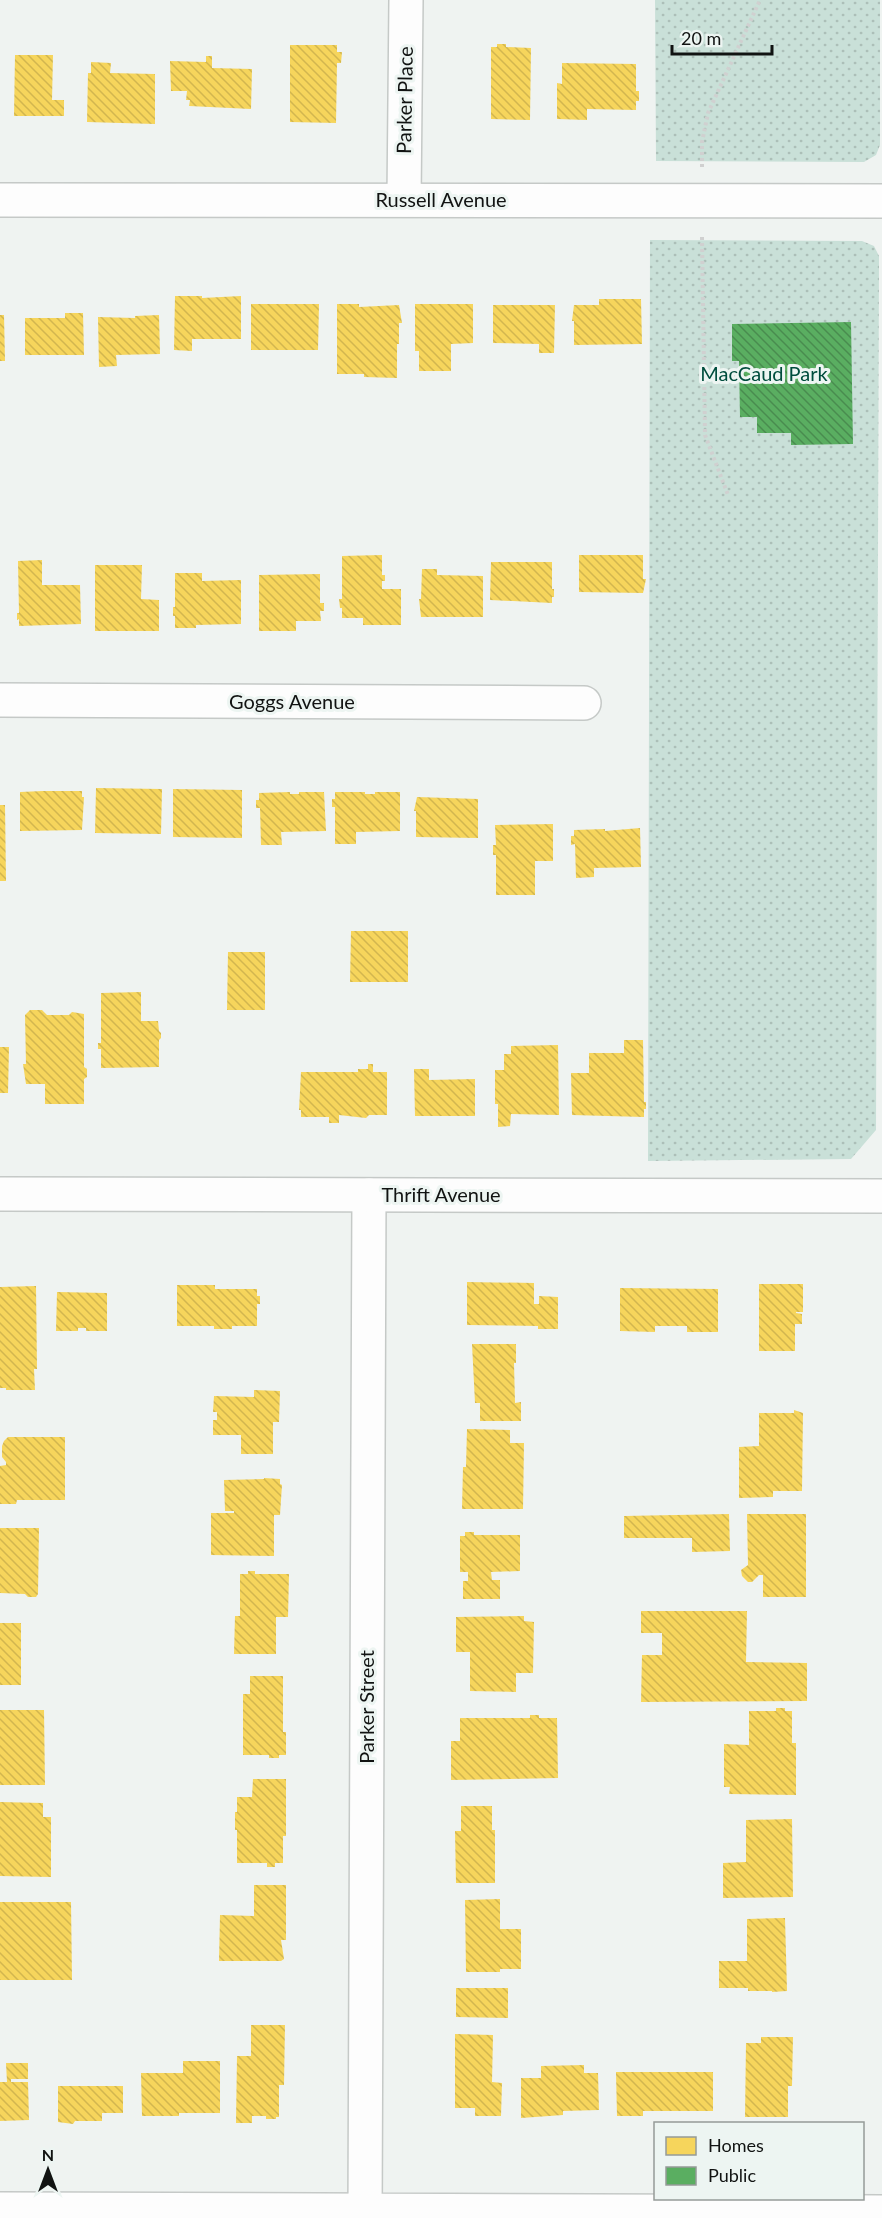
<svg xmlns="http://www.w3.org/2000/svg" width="882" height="2218" font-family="Lato,sans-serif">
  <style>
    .green { fill: url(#green-dots) }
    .homes { fill: url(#homes-back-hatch) }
    .public { fill: url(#public-back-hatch) }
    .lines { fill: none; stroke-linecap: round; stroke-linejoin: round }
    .street-casing { stroke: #c5c9c7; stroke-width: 36 }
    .secondary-casing { stroke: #c5c9c7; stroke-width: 36 }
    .path { stroke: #d0d0d0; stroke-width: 4; stroke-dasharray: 3 3; stroke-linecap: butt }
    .street { stroke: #fdfdfd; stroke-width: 33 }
    .secondary { stroke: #fdfdfd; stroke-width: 33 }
    .labels { text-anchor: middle; stroke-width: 6; stroke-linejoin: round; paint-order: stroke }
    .street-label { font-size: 20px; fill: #111312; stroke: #edf5f2 }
    .park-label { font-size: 20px; fill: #004d3d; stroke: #edf5f2 }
  </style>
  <defs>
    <pattern id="green-dots" width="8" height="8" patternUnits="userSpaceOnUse" patternTransform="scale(1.5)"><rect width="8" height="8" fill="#c9e0d8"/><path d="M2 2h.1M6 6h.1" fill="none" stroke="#acbfb8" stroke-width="1.8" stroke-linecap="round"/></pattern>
    <pattern id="homes-back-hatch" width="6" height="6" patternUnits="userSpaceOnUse" patternTransform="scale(1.5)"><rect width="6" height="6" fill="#f6d55c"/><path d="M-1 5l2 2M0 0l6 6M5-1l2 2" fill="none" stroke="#d2b64f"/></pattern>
    <pattern id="public-back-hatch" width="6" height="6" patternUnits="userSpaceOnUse" patternTransform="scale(1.5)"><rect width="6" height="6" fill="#5aae61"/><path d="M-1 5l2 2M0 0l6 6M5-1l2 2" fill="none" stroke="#498c4f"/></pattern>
  </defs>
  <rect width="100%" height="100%" fill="#eff3f1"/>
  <!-- green -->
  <path class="green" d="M655,0H880V145L876,155L864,162L656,161Z
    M650,240L862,241L874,246L879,256L876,1130L851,1159L648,1161Z"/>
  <!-- homes -->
  <path class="homes" d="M497,44H506V47L531,48L530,120L491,119V47H497Z
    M290,45H337V52H342L341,63H337L336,123L290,122Z
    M15,55H53L52,100H64V116H14Z
    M206,56H212V68L252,69L251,109L189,106L190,100H186L187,91H171L170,61L206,62Z
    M91,62L111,63L110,73L155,74V124L87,122L88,73H91Z
    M562,63L636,64V91H639V101H636V110L587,109V120L557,119V83L562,84Z
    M175,296H202V298L241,296V339H192V351L174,350Z
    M599,299H641L642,344L574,345V321H572L574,305H599Z
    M251,304H319L318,350H251Z
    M337,304H359V307L399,305L402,323H399V344H397V378L364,377V374H337Z
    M415,304H473V343L451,344V371H419V351H415Z
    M493,305H555L554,353H539V344L493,343Z
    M65,313H83L84,355H25V318H65Z
    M0,315H4L5,361H0Z
    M159,315L160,354L116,355L117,366L99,367L98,317L135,318V316Z
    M382,555V575H385V581H382V589H401V625H363V618H342V608H340L339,599H342V556Z
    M579,555H643V579H646L643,593L579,592Z
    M42,560V585H80L81,624L19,626V619L17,620V613H19L18,561Z
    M491,562H552V589H554V597H552V603L490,600Z
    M95,565H142L141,599L159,600V631H95Z
    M422,569H437V575L483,576V617H421L419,599H421Z
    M175,573H202V581L241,580V624L196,625V628H175V616H173V607H175Z
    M320,574V603H324V611H320L321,621H296V631H259V575Z
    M96,788L162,789L161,834L95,833Z
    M173,789L242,790V838L173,837Z
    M43,791H82V797H84L82,830L20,831V792Z
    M290,792V794H299V792H324L326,831L281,832L282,845H261L260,808H256V800H259V793Z
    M335,792H365V794H375V792H400V831L356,832V844H335V807H332V799H335Z
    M417,797L478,799V838L416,837V811H414Z
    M0,805H5L6,881H0Z
    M553,824V861H535V895H496V855H493V845H496L495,825Z
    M640,828L641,867L594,868V877L576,878L575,844L571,845V836H574V830L605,829V831Z
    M351,931H408V982H350Z
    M228,952H265V1010H227Z
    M141,992V1021H158L159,1031L161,1033V1038L159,1040V1067L101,1068V1049H98V1043H101V993Z
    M30,1010H42L47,1015H69L72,1012L84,1014V1067L87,1069V1077L84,1079V1104H45V1084H26L23,1064H26L25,1015Z
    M624,1040H643L644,1102H646V1109H644V1117L572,1115L571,1073H589V1053H624Z
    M558,1045L559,1115L511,1114L510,1126L498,1127V1104H495V1070H504V1054H511V1046Z
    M0,1047H9L8,1093H0Z
    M368,1064H373V1072H387V1115H369L366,1118L339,1115V1123H329V1117H301V1110H299L301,1072H358V1069H368Z
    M414,1069H429V1080L475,1079V1116H415Z
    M467,1282L534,1283V1304H539V1296L558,1297V1329H538V1326L467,1325Z
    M759,1284H803V1312H796V1313L802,1314V1324H795V1351H759Z
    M177,1285H215V1289H257V1296H260V1304H257V1326H232V1329H214V1326H177Z
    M36,1286L37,1369H34L35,1390H6V1388H0V1287Z
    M620,1288L718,1289V1332H687V1326H655V1332L620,1331Z
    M57,1292L107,1293V1331H86V1328H78V1331H56Z
    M472,1344H516V1363H514L515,1403L521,1402V1421H480V1403H475Z
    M254,1390L280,1391L279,1422H273V1454H241V1435H213V1420H217V1412H213L214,1396L254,1397Z
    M794,1410L803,1413L802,1491H773V1497L739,1498V1447L759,1446V1413H794Z
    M467,1429L510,1430V1443H524L523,1509H462L463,1467H466Z
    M8,1437H65V1500H17L16,1504H0V1466L6,1465V1462L2,1457V1446L4,1441Z
    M264,1478L280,1479V1484L282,1485L280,1515H274V1556L211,1555V1513H234V1511H225L224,1480L264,1479Z
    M729,1514L730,1551L692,1552V1538H624V1516Z
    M747,1514H806V1597H763V1575H759L752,1582H748L742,1576L741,1570L748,1565Z
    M0,1528H39L38,1594L36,1597H28L25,1594L0,1593Z
    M465,1532H474V1535H520V1571L491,1572L492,1580H500V1599H463V1581H468V1572H460V1536H465Z
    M248,1571H255V1574H289L288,1617H276V1654H234L235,1616H240V1574H248Z
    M641,1611H747L746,1662L807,1663V1701L641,1702L642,1655H662V1633H641Z
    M524,1616V1621L534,1622L533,1673H516V1692L470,1691V1652H456V1617Z
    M0,1623H21V1685H0Z
    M250,1676H283V1732H286V1755H279V1758H269V1755H243V1694H250Z
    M776,1708H785V1711H792V1743H796V1795L729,1794L730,1787H724V1744L749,1745V1711H776Z
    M0,1710H44L45,1785H0Z
    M530,1715H539V1718H557L558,1778L451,1780V1741H460V1718H530Z
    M253,1779H286V1836H283V1863H275V1867H267V1863H237V1830H235V1812H237V1797H252Z
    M0,1802L43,1803V1817H51V1877L0,1876Z
    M461,1806H492V1830H495V1883H456L455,1831H461Z
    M792,1819L793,1897L723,1898V1863L746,1862V1820Z
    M254,1885H286V1940H281L284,1959L281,1961H219L220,1915L254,1916Z
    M500,1899V1929H521V1969H500V1972H466L465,1900Z
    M0,1902H71L72,1980H0Z
    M785,1918L787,1991L772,1992V1991H748V1988H719V1961H747V1919Z
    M456,1988H508V2018L456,2017Z
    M251,2025H285L284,2085H279V2117H276V2119H266V2116H252V2123H236L237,2056H251Z
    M455,2034L493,2035L492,2082L502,2083L501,2116H475V2108H455Z
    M761,2037H793L792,2086H788V2117H745L746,2043H761Z
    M183,2061H220V2113H179V2116H142L141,2073H183Z
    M6,2063H28V2079H11V2082H28L29,2120L0,2121V2082H7Z
    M584,2065V2073H598L599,2110L563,2111V2115L521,2118V2078H541V2066Z
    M616,2072H713V2111H643V2116H617Z
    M58,2086H123V2113H102V2121H75L73,2124L58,2122Z"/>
  <!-- public -->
  <path class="public" d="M851,322L853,444L791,445V433H757V417H740L739,361H732V324Z"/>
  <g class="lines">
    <!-- street casing -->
    <g class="street-casing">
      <path id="street" d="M0,200L882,201
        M404,200L406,0
        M0,700L584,703
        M0,2209L882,2212
        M365,2218L369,1195"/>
    </g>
    <!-- secondary casing -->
    <g class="secondary-casing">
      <path id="secondary" d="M0,1194L882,1196"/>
    </g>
    <!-- path -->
    <path class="path" d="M702,167V142L708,113L760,0
      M702,237L705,435L728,495"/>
    <!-- street -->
    <use href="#street" class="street"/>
    <!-- secondary -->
    <use href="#secondary" class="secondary"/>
  </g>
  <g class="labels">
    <!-- street labels -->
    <g class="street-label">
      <text transform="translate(405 100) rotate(-89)" y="7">Parker Place</text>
      <text x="441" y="207">Russell Avenue</text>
      <text x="292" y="709">Goggs Avenue</text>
      <text x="441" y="1202">Thrift Avenue</text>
      <text transform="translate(367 1707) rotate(-90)" y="7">Parker Street</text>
    </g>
    <!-- park labels -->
    <g class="park-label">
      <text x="764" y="381">MacCaud Park</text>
    </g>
  </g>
  <!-- legend -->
  <rect x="654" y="2122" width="210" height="78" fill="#edf5f2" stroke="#959b98" stroke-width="1.5"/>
  <rect x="666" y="2137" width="30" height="18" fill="#f6d55c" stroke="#959b98" stroke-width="1.5"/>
  <text x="708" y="2152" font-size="18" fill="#111312">Homes</text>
  <rect x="666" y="2167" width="30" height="18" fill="#5aae61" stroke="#959b98" stroke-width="1.5"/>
  <text x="708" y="2182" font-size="18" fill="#111312">Public</text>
  <!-- north arrow -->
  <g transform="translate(48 2170)" stroke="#edf5f2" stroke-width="4.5" paint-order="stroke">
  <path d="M0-4.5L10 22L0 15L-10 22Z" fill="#111312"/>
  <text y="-9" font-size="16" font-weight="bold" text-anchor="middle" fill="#111312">N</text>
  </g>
  <!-- scale -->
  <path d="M672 45v9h100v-9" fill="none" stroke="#111312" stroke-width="3"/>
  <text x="681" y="45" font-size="18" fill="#111312" stroke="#edf5f2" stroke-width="4.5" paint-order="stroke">20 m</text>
</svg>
